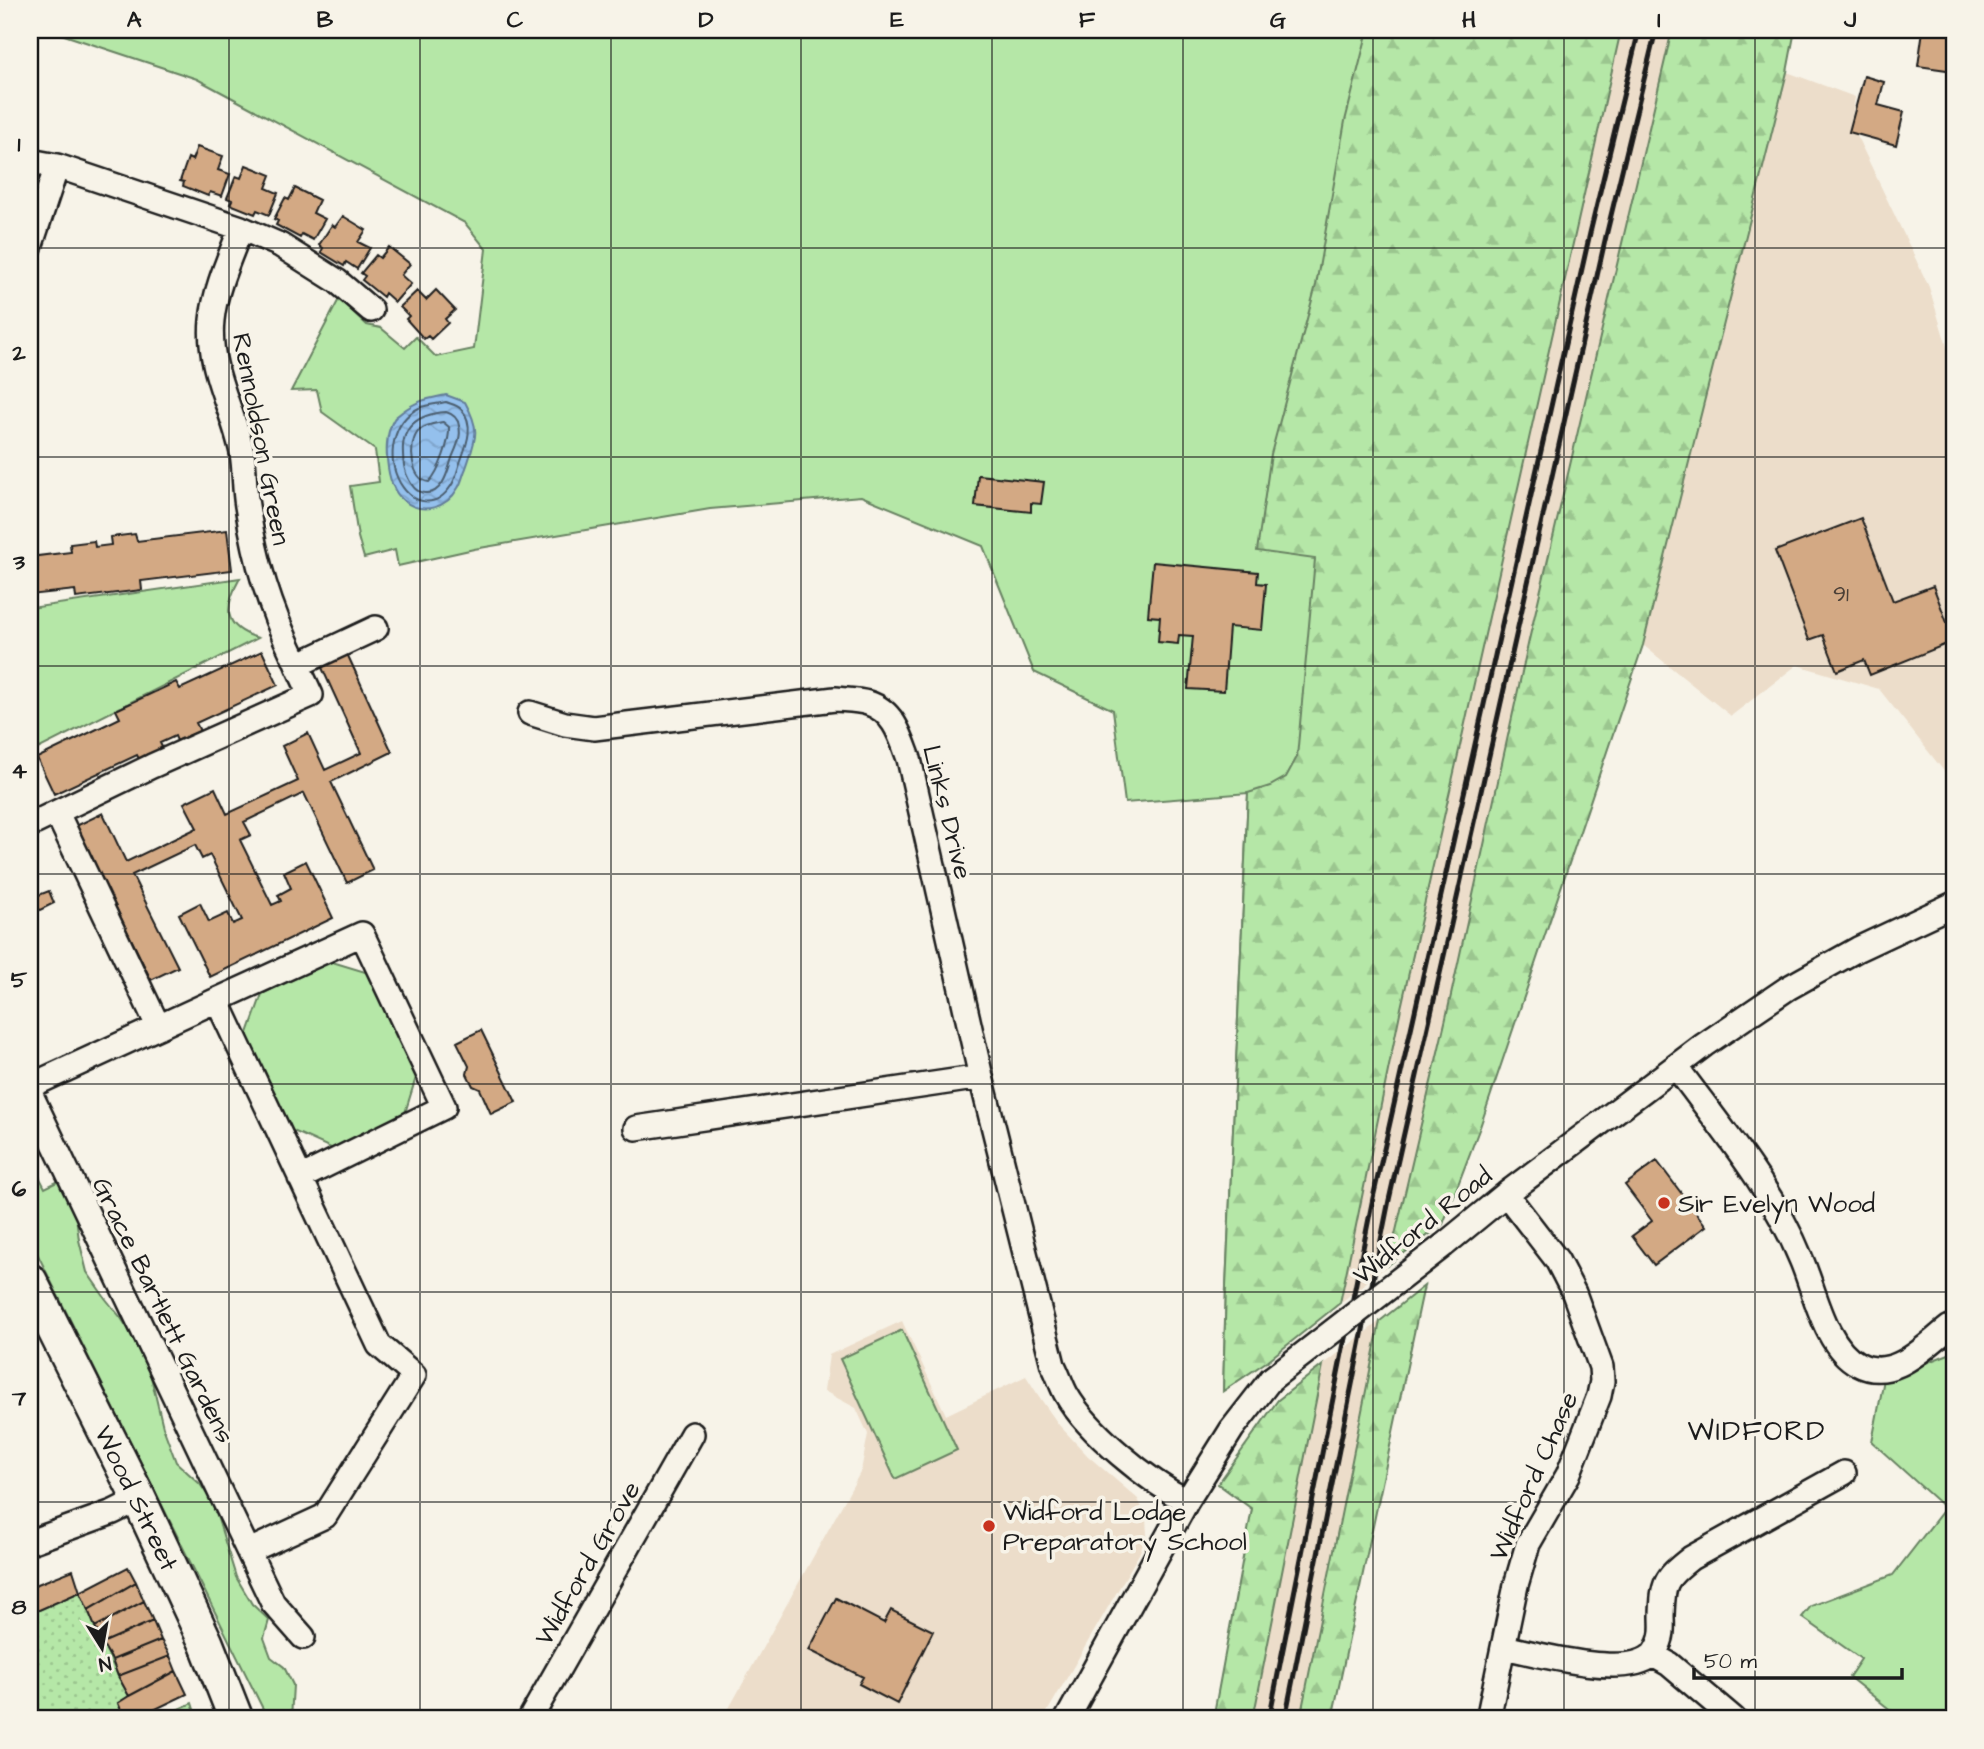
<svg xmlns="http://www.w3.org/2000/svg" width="1984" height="1749" font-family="'Architects Daughter',sans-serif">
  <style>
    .built { fill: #ecddca }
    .green { fill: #b5e7a7; stroke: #688262; stroke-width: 2 }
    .forest { fill: url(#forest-firs); stroke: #688262; stroke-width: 2 }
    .garden { fill: url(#garden-dots); stroke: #688262; stroke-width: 2 }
    .water { fill: url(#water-waves); stroke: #647e99; stroke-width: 2 }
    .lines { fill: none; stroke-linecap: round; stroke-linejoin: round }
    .shore { stroke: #4c5e70; stroke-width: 2 }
    .building { fill: #d3a984; stroke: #1c1c1c; stroke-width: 2 }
    .street-casing { stroke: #1c1c1c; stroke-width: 28 }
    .secondary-casing { stroke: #1c1c1c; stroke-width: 38 }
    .street { stroke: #f7f3e8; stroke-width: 23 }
    .secondary { stroke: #f7f3e8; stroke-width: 33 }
    .rail { stroke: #1c1c1c; stroke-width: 5 }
    .street-bridge-casing { stroke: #1c1c1c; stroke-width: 28; stroke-linecap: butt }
    .street-bridge { stroke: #f7f3e8; stroke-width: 23 }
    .grid { fill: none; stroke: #1c1c1c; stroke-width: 2; stroke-opacity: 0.55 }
    .poi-dot { fill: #c8321e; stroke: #f7f3e8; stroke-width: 2.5 }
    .labels { text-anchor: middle; stroke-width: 7; stroke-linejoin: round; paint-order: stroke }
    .number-label { font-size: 23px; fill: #4a3f36 }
    .street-label { font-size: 26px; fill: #1c1c1c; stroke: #f7f3e8 }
    .poi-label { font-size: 26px; fill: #1c1c1c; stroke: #f7f3e8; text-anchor: start }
    .neighbourhood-label { font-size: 28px; letter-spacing: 2px; fill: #1c1c1c; stroke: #f7f3e8 }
    .neatline { fill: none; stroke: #1c1c1c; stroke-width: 2.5 }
    .grid-label { font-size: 23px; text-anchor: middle; font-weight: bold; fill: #1c1c1c }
  </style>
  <defs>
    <pattern id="forest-firs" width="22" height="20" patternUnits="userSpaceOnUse" patternTransform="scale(1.75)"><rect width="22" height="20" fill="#b5e7a7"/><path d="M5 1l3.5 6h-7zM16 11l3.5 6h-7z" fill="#9bc68f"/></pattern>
    <pattern id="garden-dots" width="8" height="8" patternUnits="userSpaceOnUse" patternTransform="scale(1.75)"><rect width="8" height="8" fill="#b5e7a7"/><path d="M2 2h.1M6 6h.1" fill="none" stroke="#9bc68f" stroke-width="1.8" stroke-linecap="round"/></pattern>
    <pattern id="water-waves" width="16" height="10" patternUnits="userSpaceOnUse" patternTransform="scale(1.75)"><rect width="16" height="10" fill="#94c0ed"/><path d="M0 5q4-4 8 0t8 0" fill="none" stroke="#7fa4cb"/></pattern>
  </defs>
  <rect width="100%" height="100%" fill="#f7f3e8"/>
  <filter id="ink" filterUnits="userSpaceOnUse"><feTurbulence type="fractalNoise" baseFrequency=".0143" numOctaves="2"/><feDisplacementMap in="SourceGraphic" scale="14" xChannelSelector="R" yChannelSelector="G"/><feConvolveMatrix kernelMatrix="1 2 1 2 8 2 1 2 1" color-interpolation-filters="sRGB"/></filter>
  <g filter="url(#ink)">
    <!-- built -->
    <path class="built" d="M1621,30H1672L1529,640L1446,1018L1388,1265L1340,1303L1401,1008Z
      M1787,72L1855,97L1851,124L1929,287L1954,370V778L1947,775L1879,689L1797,665L1731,716L1643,645Z
      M902,1321L946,1415L1026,1376L1040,1398L1059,1425L1088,1456L1138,1499L1146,1517L1147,1535L1139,1554L1043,1719H723L861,1471L868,1434L856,1408L824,1391L829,1355Z
      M1380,1321L1300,1719H1253L1323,1365Z"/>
    <!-- green -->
    <path class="green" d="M49,30H1587L1265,1362L1223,1391L1226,1287L1248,793L1125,803L1113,710L1034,672L983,546L861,496L710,509L474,549L398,566L395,550L364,558L358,537L350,486L379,482L375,450L322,412L317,390L291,391L339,299L367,325L381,328L405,348L416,337L436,357L474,349L486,249L465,223L197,79Z
      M240,578C224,607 222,627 258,638L32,752L30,748V608Z
      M329,961L372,974L417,1074L405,1113L333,1149L291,1130L247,1036L262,994Z
      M30,1159L45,1188L63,1179L76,1216L79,1240L87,1272L105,1298L121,1318L146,1356L163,1427L176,1462L200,1484L213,1503L236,1577L252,1604L269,1620L264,1638L271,1657L284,1667L293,1685L291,1719H268L30,1239Z
      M902,1330L957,1450L895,1479L840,1359Z
      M1954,1352V1719H1902L1849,1677L1861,1659L1802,1617L1811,1606L1893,1575L1945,1508L1872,1442L1884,1379Z"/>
    <!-- forest -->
    <path class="forest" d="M1368,30H1621L1401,1008L1340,1303L1266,1362L1223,1391L1226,1287L1248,793L1270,786L1286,777L1297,757L1315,559L1257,551L1271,454L1316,285L1345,121Z
      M1672,30H1795L1787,72L1643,645L1480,1127L1443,1224L1388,1265L1446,1018L1529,640Z
      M1424,1286L1332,1719H1300L1380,1321Z
      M1323,1365L1253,1719H1213L1252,1509L1218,1484L1278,1400Z"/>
    <!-- garden -->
    <path class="garden" d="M80,1592L118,1676L129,1696L118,1704L125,1719H30V1614Z
      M192,1703L197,1719H156Z"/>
    <!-- water -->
    <path class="water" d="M446,395L465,402C481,431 476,438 466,468C463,474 462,482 458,488C447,508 422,516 403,500C385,485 382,439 394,419C395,417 400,414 402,412C418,400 427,399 446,395Z"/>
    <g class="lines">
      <!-- shore -->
      <path class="shore" d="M446,402C451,404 457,405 461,409C475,424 467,444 461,460C458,468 456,479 451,486C436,509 413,505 400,483C386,458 392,421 419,408C427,404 438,404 446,402Z
        M446,412C453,414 458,418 459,426C462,437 456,448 452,458C448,470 443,495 425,493C416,492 413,487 409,480C404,471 403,464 403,454C401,425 419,414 446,412Z
        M443,422L449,427C450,441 439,472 429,482C411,480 408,446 417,433C423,425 434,424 443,422Z"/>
    </g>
    <!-- building -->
    <path class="building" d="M1923,30H1954V71L1918,66Z
      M1864,76L1884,82L1878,105L1904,112L1896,145L1849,132Z
      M197,147L223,156L218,170L230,174L222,196L210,192L208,196L183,186L184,182L180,181L188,158L192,160Z
      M246,165L271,175L266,188L278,193L269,215L257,210L255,214L230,204L232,200L227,198L236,176L241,178Z
      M295,188L319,200L313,213L325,219L313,240L302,234L300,238L276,225L278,221L274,219L285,198L289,200Z
      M343,216L366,230L358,242L370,248L357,269L346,262L344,266L321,252L323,248L319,245L332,225L335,227Z
      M389,247L410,264L401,275L411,284L395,302L385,293L383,297L362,280L365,276L361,273L376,255L380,258Z
      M436,290L455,310L445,319L448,323L431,339L428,336L424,339L406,319L409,316L400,307L417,291L426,300Z
      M978,475L1044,482L1041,504L1031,503V512L975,506Z
      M1861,518L1893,601L1933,586L1954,641L1870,675L1864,660L1837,671L1823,635L1809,640L1775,551Z
      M227,530L232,570L141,581L142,590L76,598L75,590L30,595V557L71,552L70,544L94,541L95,547L111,545L110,537L135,534L137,541Z
      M1153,562L1258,572L1257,583L1266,584L1262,630L1229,627L1224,691L1188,689L1193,636L1179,635L1178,644L1158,642L1160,617L1148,616Z
      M344,647L392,752L331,782L373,870L347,883L304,793L244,822L251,835L240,840L272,905L281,901L278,895L291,888L284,872L306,861L333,918L210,977L179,914L200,903L209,922L228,913L233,924L242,920L210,855L202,859L195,845L132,875L178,967L151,980L76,826L103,813L126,862L197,828L184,803L215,788L227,814L298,781L282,746L308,733L325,770L361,753L318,659Z
      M262,651L278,685L196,723L200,731L177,741L175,736L160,743L163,749L140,761L137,755L54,794L37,758L120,718L116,710L176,682L180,689Z
      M30,875L39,895L49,891L54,903L30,915Z
      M481,1030L516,1102L491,1114L480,1089L473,1086L467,1074L469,1066L457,1042Z
      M1657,1161L1706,1226L1654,1265L1632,1236L1652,1221L1625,1185Z
      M128,1567L136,1582L88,1610L80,1592Z
      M73,1570L80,1592L30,1614V1587Z
      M136,1582L144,1601L95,1627L88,1610Z
      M836,1598L884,1623L891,1610L933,1631L897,1704L859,1684L863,1677L809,1650Z
      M144,1601L153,1621L102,1643L95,1627Z
      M153,1621L161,1640L112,1660L102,1643Z
      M161,1640L170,1656L118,1676L112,1660Z
      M170,1656L176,1671L129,1696L118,1676Z
      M176,1671L187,1694L135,1719H125L118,1703L129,1696Z"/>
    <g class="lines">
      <!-- street casing -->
      <g class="street-casing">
        <path id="street" d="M30,161L57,166L241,228L280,245L337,281L371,310
          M241,228C230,257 215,289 212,320C207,369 233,407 242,453C245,471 244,489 247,506C256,563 269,606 294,658
          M30,247L57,166
          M530,713L565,724L594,728L835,699C846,700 858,700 868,703C894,711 901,737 909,759L981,1077L1053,1365C1058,1374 1061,1385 1066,1394C1088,1433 1148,1481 1187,1501
          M57,813L158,1026
          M30,825L152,766L311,695L297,665L376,628
          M217,1000L362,934L444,1107L300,1178
          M1677,1068C1722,1129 1772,1188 1801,1259C1815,1291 1825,1347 1858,1364C1893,1383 1925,1346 1950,1327
          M30,1086L217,1000L379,1345L414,1375L325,1516L249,1551
          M30,1093L273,1603L303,1637
          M636,1128L981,1077
          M1444,1245L1506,1194L1704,1045L1788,988L1858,949L1954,904
          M30,1542L113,1512L139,1499
          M1504,1647C1536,1654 1624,1678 1651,1656C1655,1653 1660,1643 1661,1638C1663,1631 1662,1623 1662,1616C1663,1583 1664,1579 1691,1558L1844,1473
          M1653,1655L1669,1664L1734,1719
          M530,1719L692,1434
          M1067,1719L1187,1501L1232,1429L1271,1379
          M1488,1719L1516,1585L1528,1544L1568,1475L1599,1396L1602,1381L1601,1367L1574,1293L1557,1260L1506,1194"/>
      </g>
      <!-- secondary casing -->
      <g class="secondary-casing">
        <path id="secondary" d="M30,1281L139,1499L206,1643L236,1719"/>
      </g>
      <!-- street -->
      <use href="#street" class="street"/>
      <!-- secondary -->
      <use href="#secondary" class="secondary"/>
      <!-- rail -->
      <path class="rail" d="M1269,1719L1373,1198L1590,233L1639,30
        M1285,1719L1389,1200L1606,236L1656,30"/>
      <!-- street-bridge casing -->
      <g class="street-bridge-casing">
        <path id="street-bridge" d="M1271,1379L1444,1245"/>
      </g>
      <!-- street-bridge -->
      <use href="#street-bridge" class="street-bridge"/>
    </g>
  </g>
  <!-- grid -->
  <path class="grid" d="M229,30V1719M420,30V1719M611,30V1719M801,30V1719M992,30V1719M1183,30V1719M1373,30V1719M1564,30V1719M1755,30V1719M30,248H1954M30,457H1954M30,666H1954M30,874H1954M30,1084H1954M30,1292H1954M30,1502H1954"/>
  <!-- markers -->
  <g class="poi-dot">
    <circle cx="1664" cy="1203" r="7"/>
    <circle cx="989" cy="1526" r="7"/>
  </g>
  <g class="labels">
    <!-- number labels -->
    <g class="number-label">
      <text x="1841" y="601">91</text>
    </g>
    <!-- street labels -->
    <g class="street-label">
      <text transform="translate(262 439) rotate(79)" y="9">Rennoldson Green</text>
      <text transform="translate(948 812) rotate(76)" y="9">Links Drive</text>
      <text transform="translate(1422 1225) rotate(-39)" y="9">Widford Road</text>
      <text transform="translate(164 1310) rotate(64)" y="9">Grace Bartlett Gardens</text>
      <text transform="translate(1533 1476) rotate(-66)" y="9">Widford Chase</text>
      <text transform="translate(137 1498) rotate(64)" y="9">Wood Street</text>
      <text transform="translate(587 1563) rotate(-60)" y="9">Widford Grove</text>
    </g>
    <!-- poi labels -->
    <g class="poi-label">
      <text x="1678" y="1212">Sir Evelyn Wood</text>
      <text x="1003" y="1520">Widford Lodge<tspan x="1003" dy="30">Preparatory School</tspan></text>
    </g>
    <!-- neighbourhood labels -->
    <g class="neighbourhood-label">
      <text x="1757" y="1440">WIDFORD</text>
    </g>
  </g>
  <!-- margin -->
  <rect width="1984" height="1749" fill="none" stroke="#f7f3e8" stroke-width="77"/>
  <!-- north arrow -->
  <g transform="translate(102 1648) rotate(169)" stroke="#f7f3e8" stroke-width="5" paint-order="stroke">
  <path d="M0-5L12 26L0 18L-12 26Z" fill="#1c1c1c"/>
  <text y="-10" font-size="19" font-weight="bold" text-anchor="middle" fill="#1c1c1c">N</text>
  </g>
  <!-- scale -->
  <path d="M1694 1668v10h208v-10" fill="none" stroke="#1c1c1c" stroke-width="3.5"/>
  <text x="1704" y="1668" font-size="21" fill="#1c1c1c" stroke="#f7f3e8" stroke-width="5" paint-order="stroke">50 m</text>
  <rect x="38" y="38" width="1908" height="1672" class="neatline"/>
  <g class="grid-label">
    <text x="134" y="27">A</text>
    <text x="325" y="27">B</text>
    <text x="515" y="27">C</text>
    <text x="706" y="27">D</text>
    <text x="897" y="27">E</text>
    <text x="1087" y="27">F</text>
    <text x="1278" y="27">G</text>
    <text x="1469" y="27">H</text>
    <text x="1659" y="27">I</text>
    <text x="1850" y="27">J</text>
    <text x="19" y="151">1</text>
    <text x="19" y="360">2</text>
    <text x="19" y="569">3</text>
    <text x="19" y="778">4</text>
    <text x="19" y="987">5</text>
    <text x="19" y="1196">6</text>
    <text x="19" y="1405">7</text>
    <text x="19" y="1614">8</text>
  </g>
</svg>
